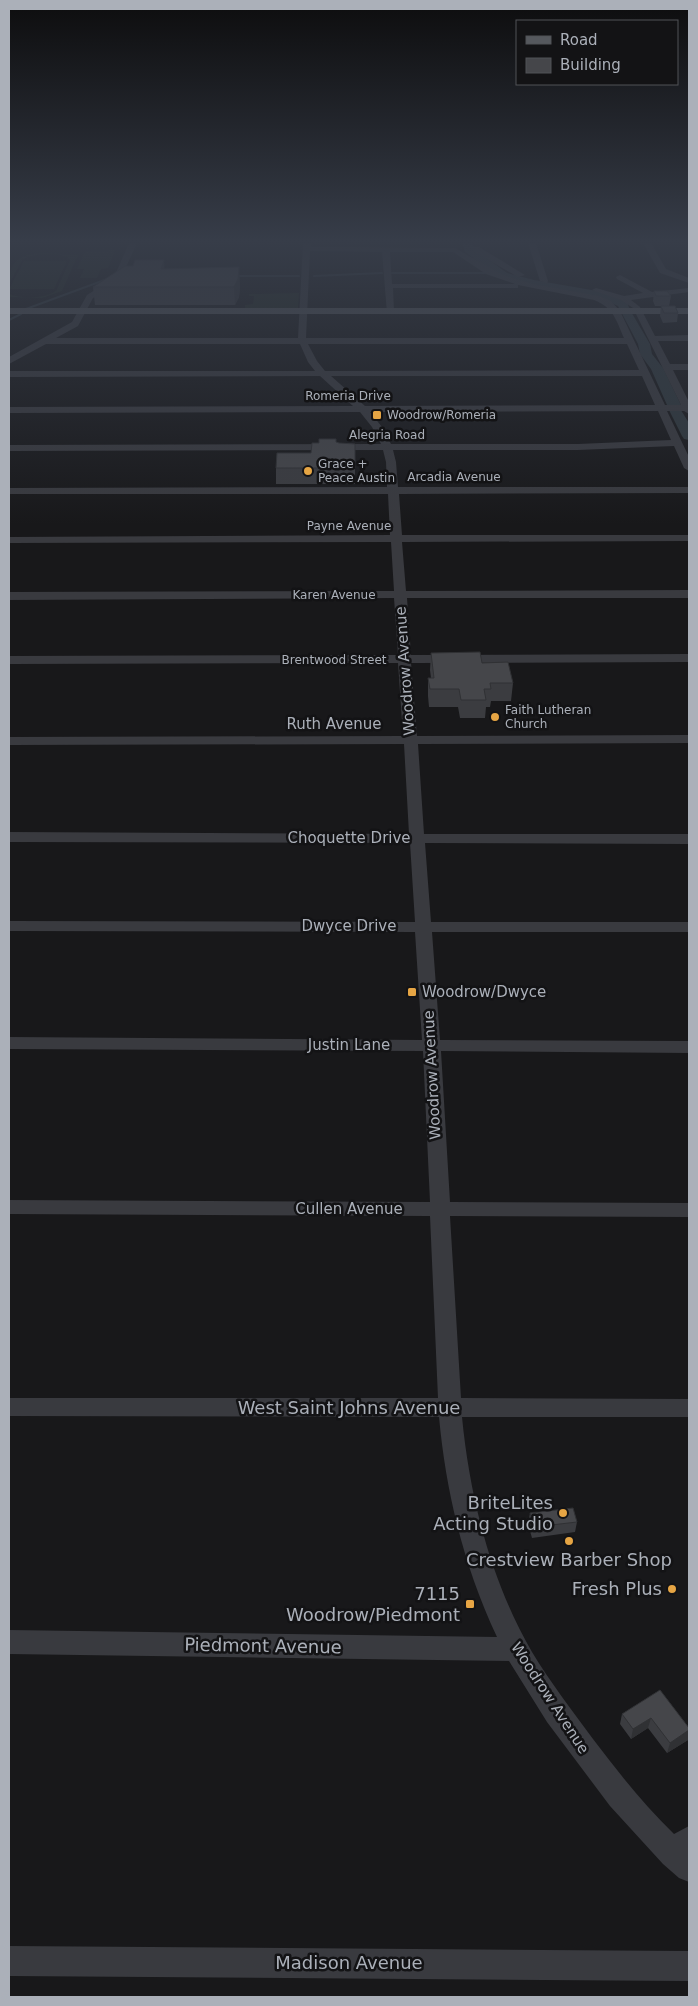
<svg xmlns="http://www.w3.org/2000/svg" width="698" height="2006" font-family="'DejaVu Sans',sans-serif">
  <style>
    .green { fill: #202821 }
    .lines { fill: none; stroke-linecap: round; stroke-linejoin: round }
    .stream { stroke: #2f383d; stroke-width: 2 }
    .river { fill: #2f383d; fill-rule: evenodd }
    .minor { fill: #393a3f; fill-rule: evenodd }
    .major { fill: #55585d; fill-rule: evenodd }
    .wall { fill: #3b3c40 }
    .shaded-wall { fill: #303134 }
    .building { fill: #45464a; stroke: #303134 }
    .poi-dot { fill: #e6a544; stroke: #131315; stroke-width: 2 }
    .labels { text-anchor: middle; stroke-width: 5; stroke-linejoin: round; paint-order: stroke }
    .far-street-label { font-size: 12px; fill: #abb0b9; stroke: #131315 }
    .far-poi-label { font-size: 12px; fill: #abb0b9; stroke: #131315; text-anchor: start }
    .street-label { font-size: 15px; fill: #abb0b9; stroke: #131315 }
    .poi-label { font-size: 15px; fill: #abb0b9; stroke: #131315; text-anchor: start }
    .near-street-label { font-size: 18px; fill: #abb0b9; stroke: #131315 }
    .near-poi-label { font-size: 18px; fill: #abb0b9; stroke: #131315; text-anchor: end }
  </style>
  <rect width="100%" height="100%" fill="#18181a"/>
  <!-- green -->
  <path class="green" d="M115,250L108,268L101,269L97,278H80L84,269H77L85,251Z
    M45,253L78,255L62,291L42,298L9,297V294C23,299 43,299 56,291L70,260C60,250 35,254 23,259L9,284C9,258 23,254 45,253Z
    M24,261H67L54,289H9Z
    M299,293L298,308H245V305L253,304L254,296H249V294Z"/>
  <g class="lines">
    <!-- stream -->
    <path class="stream" d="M392,273H485
      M235,276H299
      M314,276L382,273
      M26,309L110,278
      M9,320L21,314"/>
    <!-- river -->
    <path class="river" d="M462,243H472L474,249L507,273L534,280L603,292L627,302L630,310L650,344L652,354L663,368L681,405L679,407L689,423V440L684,439L682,436L669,410L671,408L667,405L651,369L640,354L638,344L618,306L600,298L534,286L499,277L465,252Z"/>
    <!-- minor -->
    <path class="minor" d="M129,243H137L121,278L112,287L93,298L78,326L56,338H298L303,243H311V247L455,248L503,275L533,284L599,296L611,301L620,311L665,405H681L633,308L621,300L592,290L596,288L624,296L643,293L617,279L616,277L620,275L652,292L689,288V292L631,300L640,307L655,336L689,335V341H658L670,364H689V370H673L689,402V414L684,411H667L689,457V471L684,468L674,446L578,450H393L396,462L398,487H689V493L399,494L402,535H689V541L402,542L406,591L689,590V598H407L411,655L689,654V662L411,663L417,736L689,735V743L418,744L424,834H689V844L425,843L431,922H689V932H432L440,1040L689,1041V1053L441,1051L450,1202L689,1203V1217L450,1216L461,1398L689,1399V1417H462C470,1499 491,1581 532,1652C550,1682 572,1710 593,1739C618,1772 644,1805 674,1834L689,1826V1882L679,1878L663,1864L610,1806L547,1722L509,1661L9,1654V1630L497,1637C464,1567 446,1493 439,1417L9,1416V1398H438L430,1216L9,1214V1200L430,1202L423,1051L9,1049V1037L422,1040L415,932L9,931V921L415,922L410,843L9,842V832L409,834L404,744L9,745V737L403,736L398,663L9,664V656L398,655L394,598L9,600V592L394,591L391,542L9,543V537L390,535L388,494H9V488L387,487L386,462L383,450L9,451V445L381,444L372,427L360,412L9,413V407L353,406L320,376L9,377V371H315L308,362L300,344H46L9,364V357L72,322L87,295L106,283L115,275ZM310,251L382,252L387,313L394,311L393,288H518V285L594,300C614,308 616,320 624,338H306ZM390,252H453L486,274L515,284H392ZM308,344H627L639,370L325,371L317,361ZM331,376H642L655,405L365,406ZM658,411L671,440L578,444H391L382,427L370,412Z
      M528,243H536L548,281L547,283L540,281Z
      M643,243H651L666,269L689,278V283L660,273Z
      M473,247H479L525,275L518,277L473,251Z
      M9,1946L689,1951V1981L9,1976Z"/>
    <!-- major -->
    <path class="major" d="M9,308H689V314H9Z"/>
  </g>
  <!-- wall -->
  <path class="wall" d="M164,269L240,285L239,297L235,305H95L93,287Z
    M654,291L671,296L669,306L678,313L677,322L663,323L660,316L661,306H655L653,301Z
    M336,442L339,443L355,444V484H276V468L311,453L319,443Z
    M431,653L482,663L513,683L511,701H491L490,707H486L485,718H460L458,707H429L428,696V678H431L430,670Z
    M530,1513L577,1522L575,1532L532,1538L528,1524Z
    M660,1690L689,1728V1733L688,1740L667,1753L648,1728L631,1739L620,1724L622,1714Z"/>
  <!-- shaded-wall -->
  <path class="shaded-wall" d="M164,260L165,277L161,269Z
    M239,267L240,285L239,297L235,305L234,287Z
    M651,1718L648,1728L631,1739L633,1729Z
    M689,1730L688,1740L667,1753L670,1743Z"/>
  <!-- building -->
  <path class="building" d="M135,260H164L161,269L239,267L238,279L234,287H93L125,266H133Z
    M654,291H667L671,296H656Z
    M661,306H675L678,313H664Z
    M319,439H336V442L339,443L355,444V468H276L277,453H311L312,443H319Z
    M480,652L482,663L508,662L513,683H490L491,689H484L486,700H461L459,689H430L428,678H434L431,653Z
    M573,1508L577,1522L534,1527L530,1513Z
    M660,1690L689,1728V1730L670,1743L651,1718L633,1729L622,1714Z"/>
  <!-- sky -->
  <linearGradient id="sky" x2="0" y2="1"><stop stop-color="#0d0d0e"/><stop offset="0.46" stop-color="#373d49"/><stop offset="1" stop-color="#373d49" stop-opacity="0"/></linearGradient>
  <rect width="698" height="524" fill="url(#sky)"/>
  <!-- markers -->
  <g class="poi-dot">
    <rect x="372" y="410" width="10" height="10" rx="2.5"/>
    <circle cx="308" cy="471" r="5"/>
    <circle cx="495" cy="717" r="5"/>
    <rect x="407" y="987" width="10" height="10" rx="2.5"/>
    <circle cx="563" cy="1513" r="5"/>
    <circle cx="569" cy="1541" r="5"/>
    <circle cx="672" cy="1589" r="5"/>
    <rect x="465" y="1599" width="10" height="10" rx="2.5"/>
  </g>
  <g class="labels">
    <!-- far-street labels -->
    <g class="far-street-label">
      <text x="348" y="400">Romeria Drive</text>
      <text x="387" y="439">Alegria Road</text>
      <text x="454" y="481">Arcadia Avenue</text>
      <text x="349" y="530">Payne Avenue</text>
      <text x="334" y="599">Karen Avenue</text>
      <text x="334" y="664">Brentwood Street</text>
    </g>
    <!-- far-poi labels -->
    <g class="far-poi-label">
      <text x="387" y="419">Woodrow/Romeria</text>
      <text x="318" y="468">Grace +<tspan x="318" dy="14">Peace Austin</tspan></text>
      <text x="505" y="714">Faith Lutheran<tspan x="505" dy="14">Church</tspan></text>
    </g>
    <!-- street labels -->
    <g class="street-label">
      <text transform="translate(405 671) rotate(-94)" y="5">Woodrow Avenue</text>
      <text x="334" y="729">Ruth Avenue</text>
      <text x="349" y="843">Choquette Drive</text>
      <text x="349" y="931">Dwyce Drive</text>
      <text x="349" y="1050">Justin Lane</text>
      <text transform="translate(432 1075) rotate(-93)" y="5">Woodrow Avenue</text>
      <text x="349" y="1214">Cullen Avenue</text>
      <text transform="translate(550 1698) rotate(57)" y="5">Woodrow Avenue</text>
    </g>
    <!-- poi labels -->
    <g class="poi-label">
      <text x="422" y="997">Woodrow/Dwyce</text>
    </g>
    <!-- near-street labels -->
    <g class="near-street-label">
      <text x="349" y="1414">West Saint Johns Avenue</text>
      <text transform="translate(263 1646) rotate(1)" y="6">Piedmont Avenue</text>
      <text x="349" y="1969">Madison Avenue</text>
    </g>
    <!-- near-poi labels -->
    <g class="near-poi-label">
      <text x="553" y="1509">BriteLites<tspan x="553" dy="21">Acting Studio</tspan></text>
      <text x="569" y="1566" text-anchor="middle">Crestview Barber Shop</text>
      <text x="662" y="1595">Fresh Plus</text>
      <text x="460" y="1600">7115<tspan x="460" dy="21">Woodrow/Piedmont</tspan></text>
    </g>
  </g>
  <!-- border -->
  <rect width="698" height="2006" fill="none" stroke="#abb0b9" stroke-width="20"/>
  <!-- legend -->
  <rect x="516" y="20" width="162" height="65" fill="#131315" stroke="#505257"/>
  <rect x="526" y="36" width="25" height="8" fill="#55585d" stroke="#505257"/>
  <text x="560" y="45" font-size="15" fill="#abb0b9">Road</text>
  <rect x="526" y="58" width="25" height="15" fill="#45464a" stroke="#505257"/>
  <text x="560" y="70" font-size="15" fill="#abb0b9">Building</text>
</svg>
